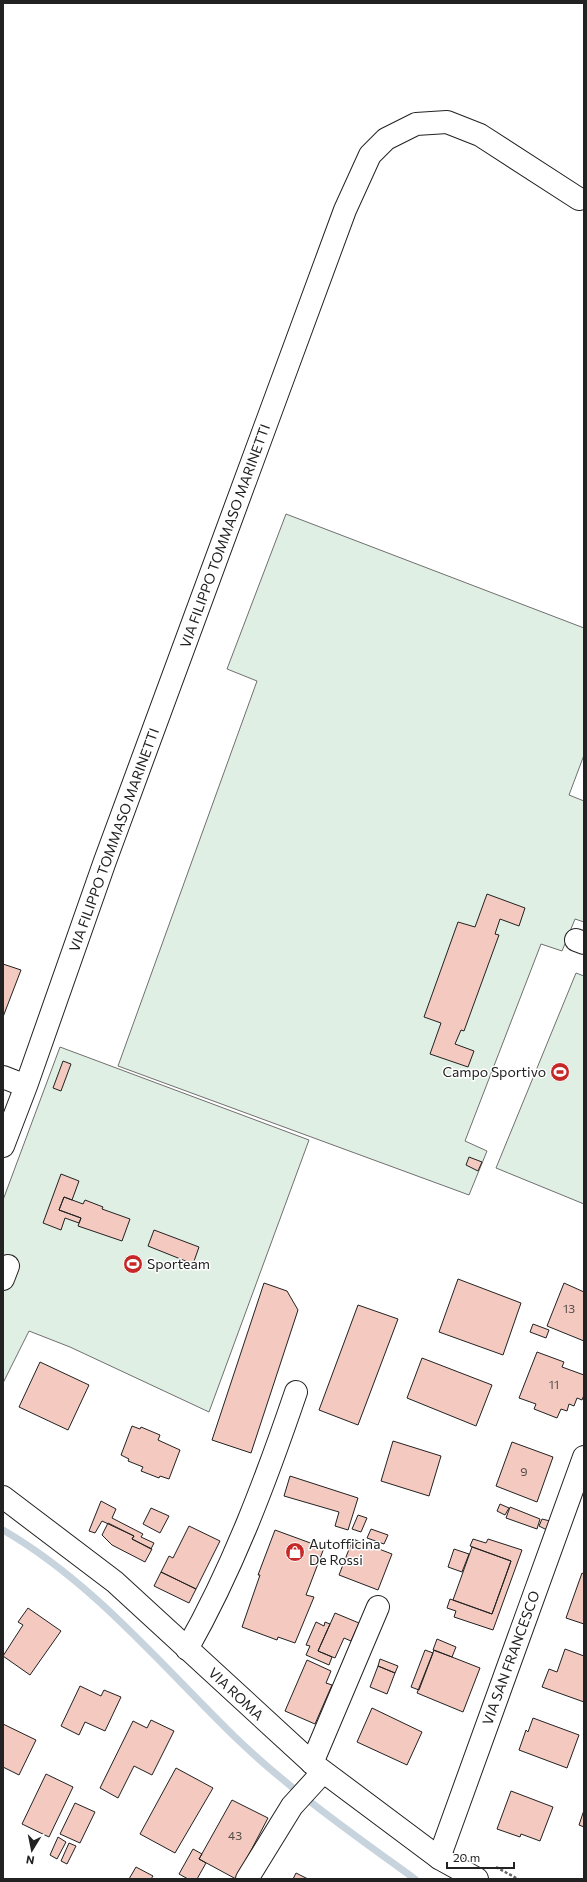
<svg xmlns="http://www.w3.org/2000/svg" width="587" height="1882" font-family="Commissioner,sans-serif">
  <style>
    .green { fill: #e0efe3; stroke: #6f6f6f }
    .lines { fill: none; stroke-linecap: round; stroke-linejoin: round }
    .stream { stroke: #c7d3dd; stroke-width: 7 }
    .building { fill: #f3c9c0; stroke: #222 }
    .minor-casing { stroke: #222; stroke-width: 24 }
    .major-casing { stroke: #222; stroke-width: 24 }
    .path { stroke: #646464; stroke-width: 2.5; stroke-dasharray: 3 2; stroke-linecap: butt }
    .minor { stroke: #fff; stroke-width: 22 }
    .major { stroke: #fff; stroke-width: 22 }
    .labels { text-anchor: middle; stroke-width: 3; stroke-linejoin: round; paint-order: stroke }
    .number-label { font-size: 12px; fill: #564c4a }
    .street-label { font-size: 14px; fill: #222; stroke: #fff }
    .poi-label { font-size: 14px; fill: #222; stroke: #fff; text-anchor: start }
  </style>
  <rect width="100%" height="100%" fill="#fff"/>
  <!-- green -->
  <path class="green" d="M286,514L584,628V755L569,795L584,801V922L575,919L562,951L541,944L465,1141L487,1151L469,1195L118,1066L257,681L227,669Z
    M576,973L584,976V1204L496,1168Z
    M60,1047L309,1140L209,1412L70,1347L29,1331L3,1383V1200Z"/>
  <g class="lines">
    <!-- stream -->
    <path class="stream" d="M3,1530C93,1582 161,1665 235,1737C290,1790 353,1834 415,1879"/>
  </g>
  <!-- building -->
  <path class="building" d="M487,894L525,908L519,926L500,919L495,934L499,935L464,1031L461,1030L455,1044L474,1051L468,1067L430,1054L441,1023L424,1017L458,922L475,927Z
    M3,964L21,970L3,1017Z
    M63,1061L71,1064L61,1091L53,1088Z
    M469,1157L482,1162L478,1171L466,1165Z
    M61,1174L79,1181L72,1200L64,1197L59,1210L81,1218L79,1223L65,1218L61,1230L43,1223Z
    M64,1197L83,1204L85,1200L103,1207L102,1209L130,1219L122,1241L78,1226L81,1218L59,1210Z
    M154,1230L199,1247L193,1264L148,1246Z
    M458,1279L521,1303L503,1355L439,1332Z
    M264,1283L287,1291L298,1310L251,1453L212,1440Z
    M564,1283L584,1292V1341L547,1326Z
    M358,1305L398,1319L358,1425L319,1410Z
    M533,1324L549,1330L546,1338L530,1332Z
    M537,1352L564,1362L562,1367L584,1375V1395L582,1400L577,1398L574,1406L569,1404L567,1411L561,1409L557,1418L534,1409L536,1404L519,1398Z
    M422,1358L492,1385L476,1426L407,1398Z
    M40,1362L89,1385L68,1430L19,1407Z
    M132,1426L140,1429L141,1427L160,1435L158,1440L180,1450L169,1479L160,1476L159,1478L141,1471L143,1467L128,1461L129,1459L121,1455Z
    M393,1441L441,1456L429,1496L381,1481Z
    M512,1442L553,1457L537,1502L496,1486Z
    M290,1476L358,1498L348,1530L335,1526L339,1512L284,1496Z
    M101,1501L116,1509L112,1518L143,1534L141,1537L154,1543L151,1549L132,1539L134,1536L102,1521L95,1533L89,1531Z
    M500,1504L509,1508L505,1515L497,1511Z
    M510,1507L540,1519L537,1529L506,1518Z
    M151,1508L169,1516L160,1533L143,1524Z
    M358,1515L367,1518L361,1532L352,1529Z
    M542,1519L550,1521L547,1530L539,1526Z
    M108,1523L134,1536L132,1539L152,1549L145,1562L112,1545L102,1535Z
    M189,1526L220,1541L196,1589L161,1572L169,1556L173,1558Z
    M371,1529L388,1535L384,1544L367,1538Z
    M275,1530L324,1548L306,1595L314,1597L295,1643L278,1637L277,1640L242,1627L260,1575H258Z
    M353,1539L392,1554L378,1590L339,1575Z
    M473,1539L486,1543L488,1539L522,1550L493,1630L454,1617L456,1611L447,1608L450,1599L492,1614L511,1561L470,1546Z
    M472,1547L511,1561L492,1614L453,1600Z
    M454,1549L469,1554L462,1572L448,1567Z
    M161,1572L196,1589L189,1603L154,1586Z
    M582,1573L584,1574V1624L566,1618Z
    M28,1608L61,1631L30,1675L3,1656L23,1625L18,1622Z
    M335,1613L359,1623L351,1641L344,1638L335,1658L318,1651Z
    M316,1622L324,1626L325,1622L330,1624L318,1651L332,1657L329,1665L306,1655L310,1646L306,1645Z
    M437,1639L456,1647L452,1657L433,1650Z
    M565,1649L584,1656V1702L542,1687L549,1669L557,1672Z
    M425,1650L433,1653L419,1690L411,1687Z
    M434,1650L480,1668L463,1712L417,1693Z
    M380,1659L398,1666L395,1673L378,1666Z
    M307,1660L331,1671L326,1683L332,1685L315,1724L285,1711Z
    M378,1666L395,1673L387,1694L370,1687Z
    M80,1686L101,1696L104,1690L121,1697L105,1731L85,1722L79,1735L61,1726Z
    M372,1708L422,1732L407,1765L357,1742Z
    M533,1718L579,1735L567,1768L519,1750L526,1730L528,1732Z
    M151,1720L174,1731L152,1775L134,1766L118,1798L100,1788L133,1721L147,1728Z
    M3,1724L36,1740L19,1775L3,1767Z
    M176,1768L213,1788L175,1853L140,1834Z
    M46,1774L73,1787L49,1837L22,1824Z
    M511,1791L553,1807L540,1841L521,1834L520,1837L497,1829Z
    M232,1800L268,1818L236,1879L199,1859Z
    M75,1803L95,1812L80,1843L60,1834Z
    M584,1810V1827L579,1825Z
    M58,1837L66,1842L57,1859L50,1855Z
    M69,1843L76,1846L67,1864L61,1861Z
    M193,1849L202,1854L199,1859L206,1863L197,1879H188L179,1874Z
    M136,1867L153,1876L151,1879H129Z
    M296,1873L308,1879H293Z"/>
  <g class="lines">
    <!-- minor casing -->
    <g class="minor-casing">
      <path id="minor" d="M576,940L584,943
        M3,1077L26,1086
        M3,1146L26,1086L105,861L345,210L370,155L386,139L416,124L447,122L480,135L579,199
        M3,1279L8,1266
        M187,1649C233,1568 266,1480 296,1392
        M312,1763L378,1607
        M439,1858L584,1457
        M247,1879L292,1806L323,1772"/>
    </g>
    <!-- major casing -->
    <g class="major-casing">
      <path id="major" d="M3,1497L115,1582L312,1763L439,1858L477,1879"/>
    </g>
    <!-- path -->
    <path class="path" d="M496,1867L518,1879"/>
    <!-- minor -->
    <use href="#minor" class="minor"/>
    <!-- major -->
    <use href="#major" class="major"/>
  </g>
  <!-- icons -->
  <defs>
    <g id="stadium-disc" transform="scale(1)"><circle r="9.5" fill="#c62828" stroke="#fff"/><path d="M0-5a6.5 5 0 1 0 0 10a6.5 5 0 1 0 0-10ZM-3.5-1.8h7v3.6h-7Z" fill="#fff"/></g>
    <g id="shop-disc" transform="scale(1)"><circle r="9.5" fill="#c62828" stroke="#fff"/><path d="M-5-2.5h2.3a2.7 3.5 0 0 1 5.4 0H5L5.5 6h-11ZM-1.5-2.5h3a1.5 2.3 0 0 0-3 0Z" fill="#fff"/></g>
  </defs>
  <g fill-rule="evenodd">
    <use href="#stadium-disc" x="560" y="1072"/>
    <use href="#stadium-disc" x="133" y="1264"/>
    <use href="#shop-disc" x="295" y="1552"/>
  </g>
  <g class="labels">
    <!-- number labels -->
    <g class="number-label">
      <text x="569" y="1313">13</text>
      <text x="554" y="1389">11</text>
      <text x="524" y="1476">9</text>
      <text x="235" y="1840">43</text>
    </g>
    <!-- street labels -->
    <g class="street-label">
      <text transform="translate(225 536) rotate(-70)" y="5">VIA FILIPPO TOMMASO MARINETTI</text>
      <text transform="translate(114 840) rotate(-70)" y="5">VIA FILIPPO TOMMASO MARINETTI</text>
      <text transform="translate(511 1658) rotate(-70)" y="5">VIA SAN FRANCESCO</text>
      <text transform="translate(236 1694) rotate(43)" y="5">VIA ROMA</text>
    </g>
    <!-- poi labels -->
    <g class="poi-label">
      <text x="546" y="1077" text-anchor="end">Campo Sportivo</text>
      <text x="147" y="1269">Sporteam</text>
      <text x="309" y="1549">Autofficina<tspan x="309" dy="16">De Rossi</tspan></text>
    </g>
  </g>
  <!-- border -->
  <rect width="587" height="1882" fill="none" stroke="#222222" stroke-width="8"/>
  <!-- north arrow -->
  <g transform="translate(32 1850) rotate(190)" stroke="#ffffff" stroke-width="3" paint-order="stroke">
  <path d="M0-3L7 15L0 10L-7 15Z" fill="#222222"/>
  <text y="-6" font-size="11" font-weight="bold" text-anchor="middle" fill="#222222">N</text>
  </g>
  <!-- scale -->
  <path d="M447 1862v6h67v-6" fill="none" stroke="#222222" stroke-width="2"/>
  <text x="453" y="1862" font-size="12" fill="#222222" stroke="#ffffff" stroke-width="3" paint-order="stroke">20 m</text>
</svg>
